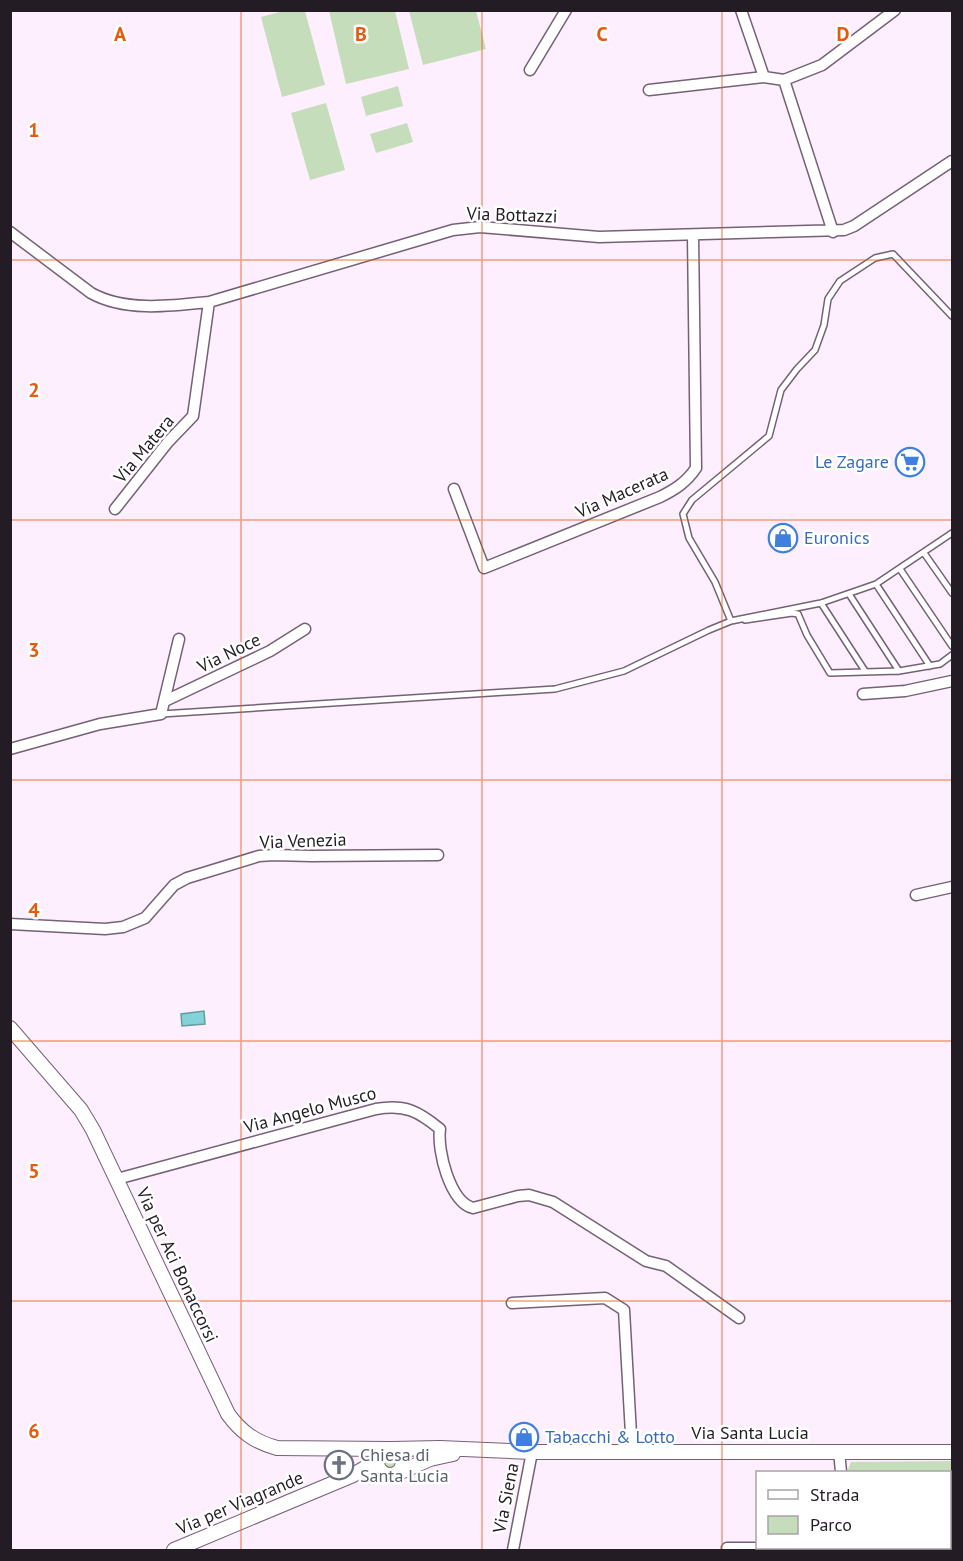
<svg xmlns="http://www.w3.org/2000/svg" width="963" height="1561" font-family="'PT Sans',sans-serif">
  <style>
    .green { fill: #c6ddbb }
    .water { fill: #83d2d7; stroke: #669ba2; stroke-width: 1.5 }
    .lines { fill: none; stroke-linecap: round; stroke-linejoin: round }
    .lane-casing { stroke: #756175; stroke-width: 8 }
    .street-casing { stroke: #756175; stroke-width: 13 }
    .secondary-casing { stroke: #756175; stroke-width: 16 }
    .lane { stroke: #fff; stroke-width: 5 }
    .street { stroke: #fff; stroke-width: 10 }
    .secondary { stroke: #fff; stroke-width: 14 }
    .grid { fill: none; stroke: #e8590c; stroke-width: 1.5; stroke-opacity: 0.55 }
    .labels { text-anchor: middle; stroke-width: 5; stroke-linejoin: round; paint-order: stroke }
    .street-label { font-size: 18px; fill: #241c25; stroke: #fff }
    .shop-label { font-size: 18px; fill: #366cbe; stroke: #fff; text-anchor: start }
    .worship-label { font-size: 18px; fill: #5b616d; stroke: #fff; text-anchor: start }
    .grid-label { font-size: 20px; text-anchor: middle; font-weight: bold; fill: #e8590c; stroke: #fff; stroke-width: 5; stroke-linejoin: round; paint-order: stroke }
  </style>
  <rect width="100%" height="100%" fill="#fdeffd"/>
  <!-- green -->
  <path class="green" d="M287,10L305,11L325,85L282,97L261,17Z
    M329,11H395L409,69L346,84Z
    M409,11H476L486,49L423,65Z
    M398,86L403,106L366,116L361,97Z
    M326,103L345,170L310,180L291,113Z
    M407,123L413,142L376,153L370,134Z
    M383 1461a7 7 0 1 1 14 0a7 7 0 1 1-14 0Z
    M952,1461V1550H855V1548H950V1472H847L851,1462Z"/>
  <!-- water -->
  <path class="water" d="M204,1011L205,1024L182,1026L181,1014Z"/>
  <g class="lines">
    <!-- lane casing -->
    <g class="lane-casing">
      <path id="lane" d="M924,553L952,593
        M900,569L952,646
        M876,584L930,666
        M849,594L899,671
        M821,603L865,671
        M745,620L792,613L798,614L807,635L830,673L899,671L940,664L952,655
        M731,621L715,582L689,538L683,514L692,500L769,436L781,390L797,369L815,350L824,325L828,299L840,281L875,258L893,254L952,316
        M161,714L555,689L624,671L709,630L731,621L821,603L876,584L952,533"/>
    </g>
    <!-- street casing -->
    <g class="street-casing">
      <path id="street" d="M741,10L764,77
        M530,70L566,10
        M784,80L833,232
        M649,90L764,77L784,80L822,65L895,10
        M10,232L91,293C125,312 171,306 209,302L453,230L480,227L599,237L844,230L854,226L952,161
        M454,489L484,568L660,497C674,490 686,483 696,468L693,235
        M115,509L168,442L193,416L209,302
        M863,694L905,691L952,681
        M165,701L270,651L305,629
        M10,749L100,724L161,714L179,639
        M916,895L952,887
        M10,924L105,929L123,927L145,918L174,885L187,878L259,856L274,855L311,856L438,855
        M117,1179L376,1109C405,1104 418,1111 440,1129C437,1151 450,1202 473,1208L518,1196L529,1195L553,1202L646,1261L666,1266L739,1318
        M512,1303L605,1298L624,1310L632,1452
        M839,1451L841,1472
        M727,1548H770
        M848,1548V1550
        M513,1550L532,1452"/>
    </g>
    <!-- secondary casing -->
    <g class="secondary-casing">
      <path id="secondary" d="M10,1028L81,1110L93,1130L228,1414C241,1432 255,1442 277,1448L388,1449
        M392,1449L440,1448L532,1452H952
        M377 1462a13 13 0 1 1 26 0a13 13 0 1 1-26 0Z
        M396,1474L430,1459L453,1454
        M174,1550L353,1475L377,1461"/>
    </g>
    <!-- lane -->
    <use href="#lane" class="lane"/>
    <!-- street -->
    <use href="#street" class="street"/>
    <!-- secondary -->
    <use href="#secondary" class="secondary"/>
  </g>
  <!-- grid -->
  <path class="grid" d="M241,10V1550M482,10V1550M722,10V1550M10,260H952M10,520H952M10,780H952M10,1041H952M10,1301H952"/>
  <!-- icons -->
  <defs>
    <g id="supermarket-ring" transform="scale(1.5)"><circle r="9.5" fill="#fff" stroke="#3f7fe0" stroke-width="1.5"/><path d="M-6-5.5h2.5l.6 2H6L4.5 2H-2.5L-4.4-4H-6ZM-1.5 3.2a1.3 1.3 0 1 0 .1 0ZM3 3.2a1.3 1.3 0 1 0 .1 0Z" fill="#3f7fe0"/></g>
    <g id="shop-ring" transform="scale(1.5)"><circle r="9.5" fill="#fff" stroke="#3f7fe0" stroke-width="1.5"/><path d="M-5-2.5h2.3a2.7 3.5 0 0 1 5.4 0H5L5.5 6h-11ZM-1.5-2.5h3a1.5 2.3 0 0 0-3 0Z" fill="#3f7fe0"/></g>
    <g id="church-ring" transform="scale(1.5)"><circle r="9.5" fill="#fff" stroke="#6b7280" stroke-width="1.5"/><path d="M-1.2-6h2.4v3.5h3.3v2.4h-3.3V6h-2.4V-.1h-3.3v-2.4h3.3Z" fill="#6b7280"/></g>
  </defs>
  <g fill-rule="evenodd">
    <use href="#supermarket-ring" x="910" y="462"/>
    <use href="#shop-ring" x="783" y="538"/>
    <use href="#shop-ring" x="524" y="1437"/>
    <use href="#church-ring" x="339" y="1465"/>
  </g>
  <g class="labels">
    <!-- street labels -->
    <g class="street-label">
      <text transform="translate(512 215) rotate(2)" y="6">Via Bottazzi</text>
      <text transform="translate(144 449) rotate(-50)" y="6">Via Matera</text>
      <text transform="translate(622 493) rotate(-24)" y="6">Via Macerata</text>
      <text transform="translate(229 653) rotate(-26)" y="6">Via Noce</text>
      <text transform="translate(303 841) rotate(-2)" y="6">Via Venezia</text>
      <text transform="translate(310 1110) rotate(-15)" y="6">Via Angelo Musco</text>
      <text transform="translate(177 1265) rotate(65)" y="6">Via per Aci Bonaccorsi</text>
      <text x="750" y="1439">Via Santa Lucia</text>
      <text transform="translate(506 1498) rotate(-79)" y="6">Via Siena</text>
      <text transform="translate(240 1503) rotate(-23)" y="6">Via per Viagrande</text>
    </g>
    <!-- shop labels -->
    <g class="shop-label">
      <text x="889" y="468" text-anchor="end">Le Zagare</text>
      <text x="804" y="544">Euronics</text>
      <text x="545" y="1443">Tabacchi &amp; Lotto</text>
    </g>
    <!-- worship labels -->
    <g class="worship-label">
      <text x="360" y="1461">Chiesa di<tspan x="360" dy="21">Santa Lucia</tspan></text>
    </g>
  </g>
  <g class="grid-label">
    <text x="120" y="41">A</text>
    <text x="361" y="41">B</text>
    <text x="602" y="41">C</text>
    <text x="843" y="41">D</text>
    <text x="34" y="137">1</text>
    <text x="34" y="397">2</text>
    <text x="34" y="657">3</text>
    <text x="34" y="917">4</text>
    <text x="34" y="1178">5</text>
    <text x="34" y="1438">6</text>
  </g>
  <!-- border -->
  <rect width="963" height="1561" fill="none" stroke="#241c25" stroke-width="24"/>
  <!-- legend -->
  <rect x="756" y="1471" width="195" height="78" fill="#ffffff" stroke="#a7a4a8" stroke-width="1.5"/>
  <rect x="768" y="1490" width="30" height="9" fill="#ffffff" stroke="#a7a4a8" stroke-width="1.5"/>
  <text x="810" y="1501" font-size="18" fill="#241c25">Strada</text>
  <rect x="768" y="1516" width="30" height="18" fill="#c6ddbb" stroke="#a7a4a8" stroke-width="1.5"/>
  <text x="810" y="1531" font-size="18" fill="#241c25">Parco</text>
</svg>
